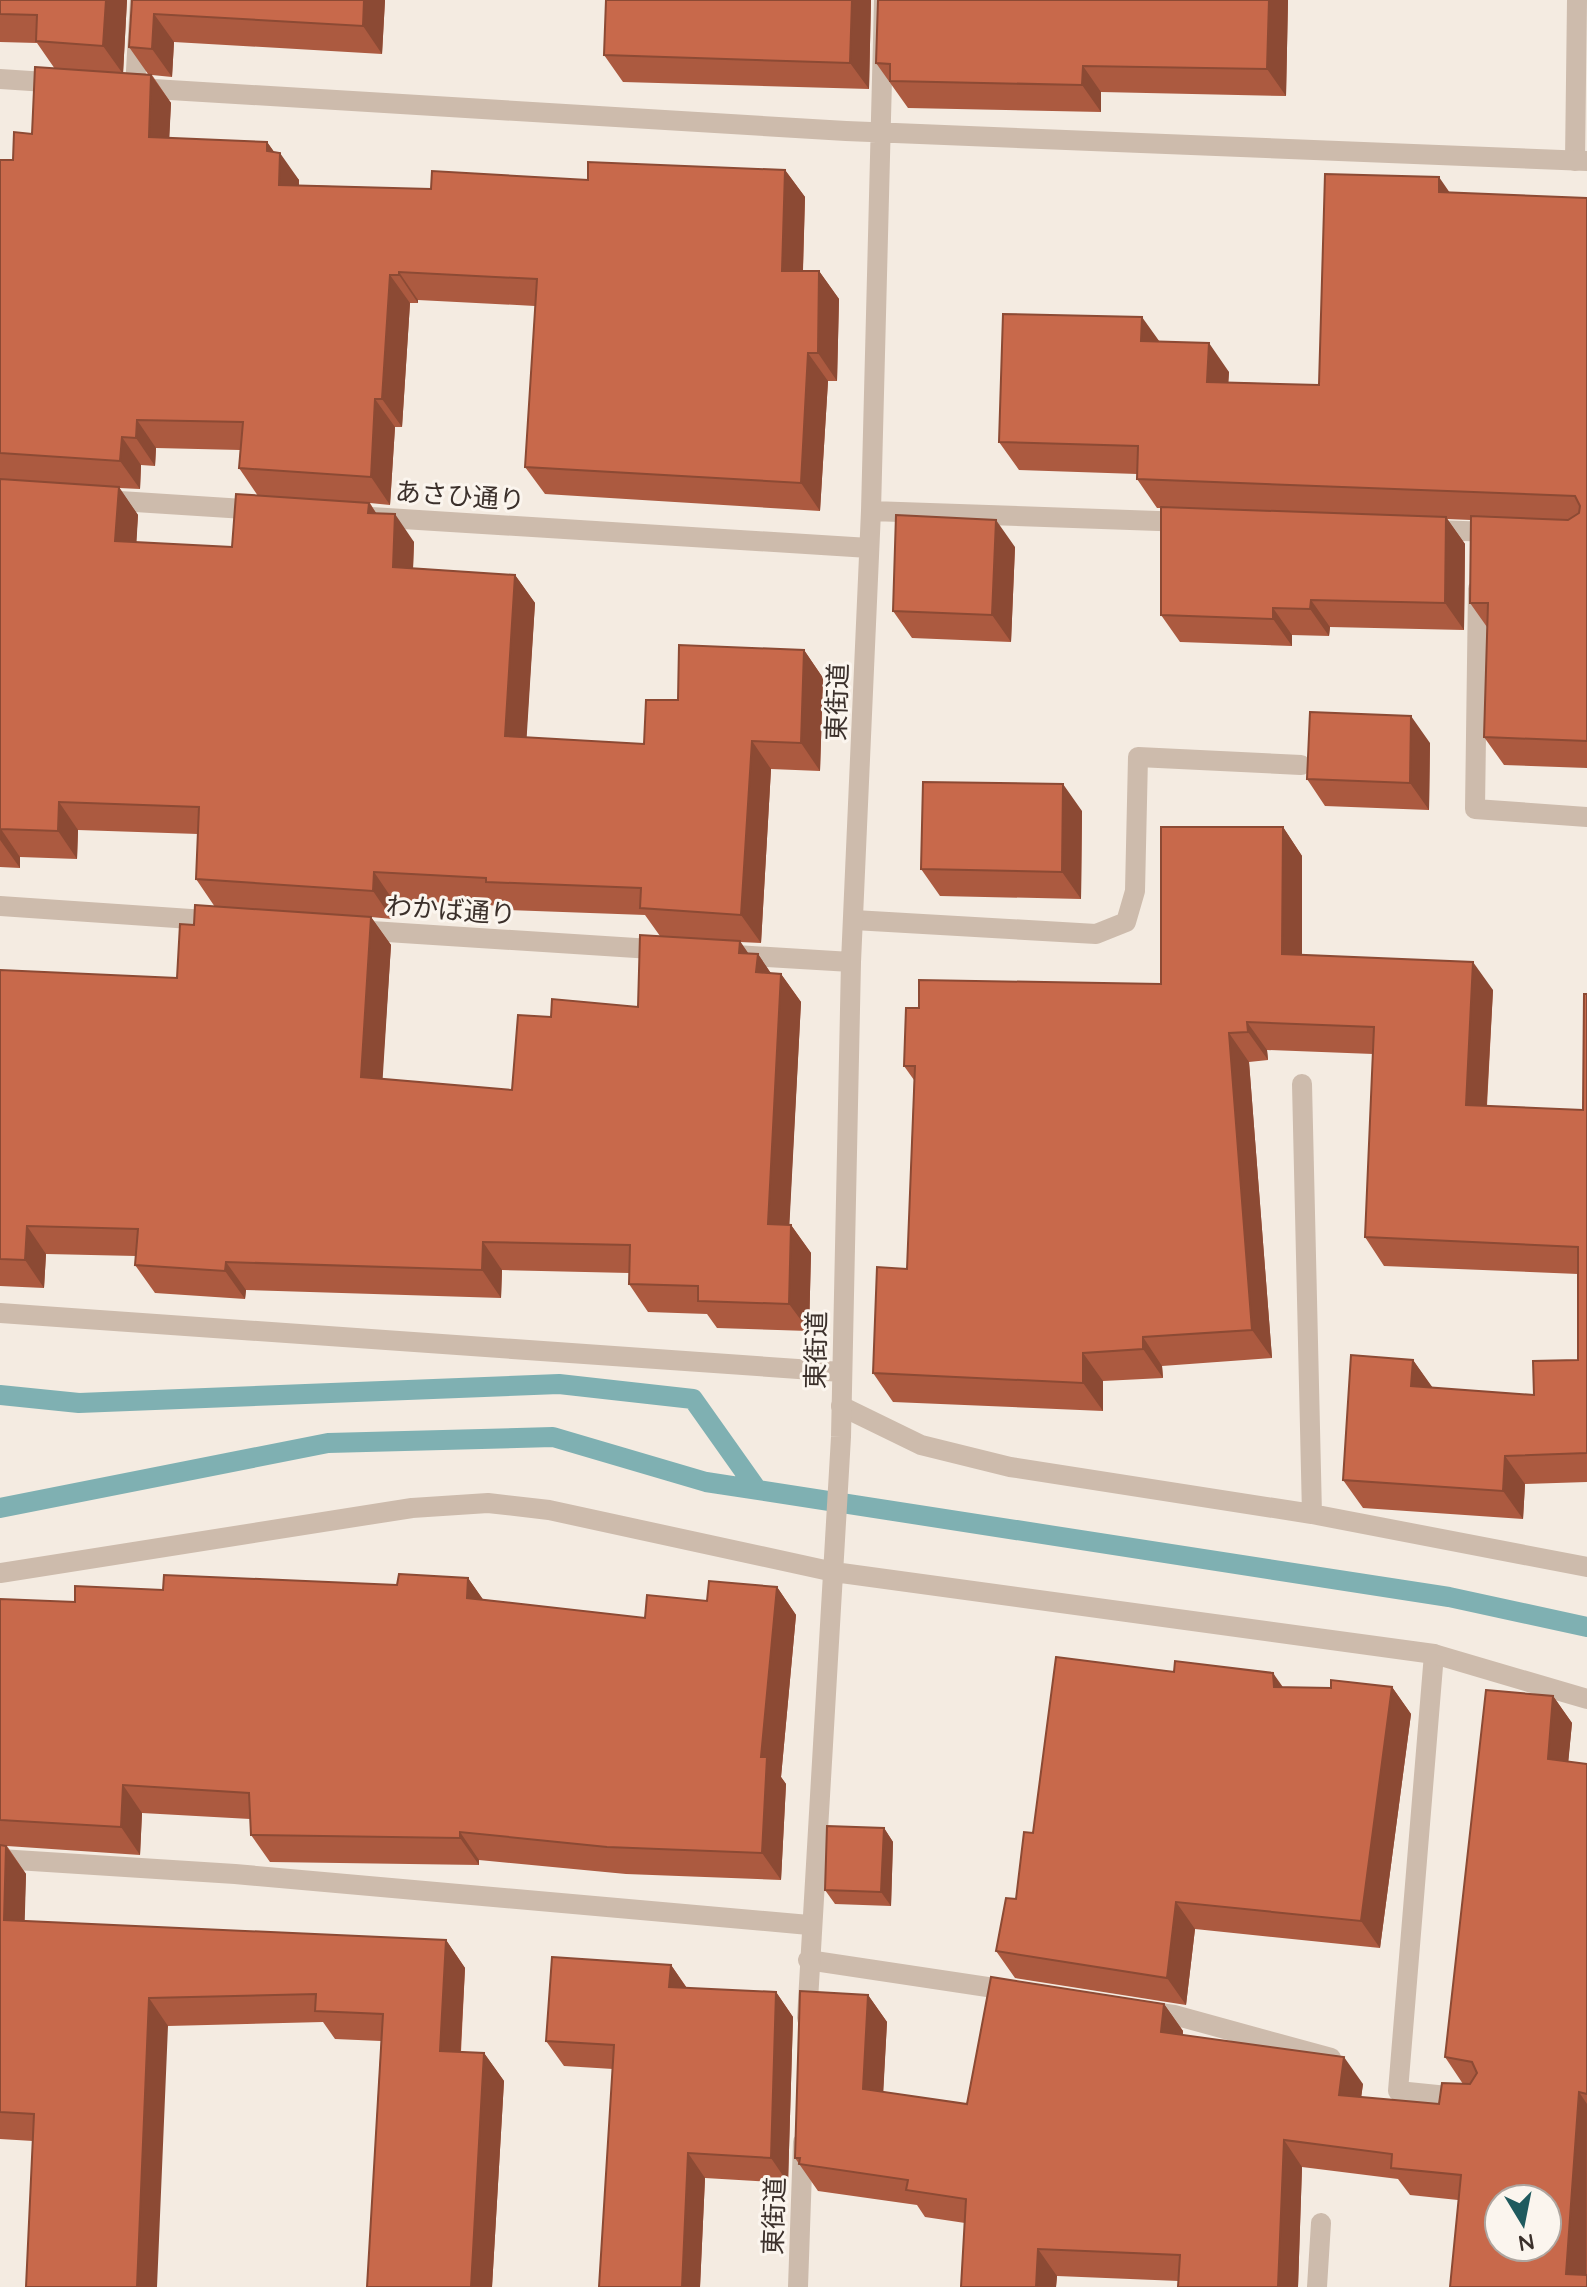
<svg xmlns="http://www.w3.org/2000/svg" width="1587" height="2287" font-family="Quicksand,'Noto Sans JP',sans-serif">
  <style>
    .lines { fill: none; stroke-linecap: round; stroke-linejoin: round }
    .stream { stroke: #7fb0b2; stroke-width: 20 }
    .service { stroke: #cdbbac; stroke-width: 20 }
    .minor { stroke: #cdbbac; stroke-width: 20 }
    .wall { fill: #ac5a40; fill-rule: evenodd }
    .shaded-wall { fill: #8c4a34 }
    .building { fill: #c8694b; stroke: #8c4a34; stroke-width: 2; fill-rule: evenodd }
    .labels { text-anchor: middle; stroke-width: 6; stroke-linejoin: round; paint-order: stroke }
    .street-label { font-size: 26px; fill: #3b302b; stroke: #fbf5ee }
  </style>
  <rect width="100%" height="100%" fill="#f4ebe1"/>
  <g class="lines">
    <!-- stream -->
    <path class="stream" d="M0,1395L79,1403L559,1384L693,1399L756,1488
      M0,1508L328,1443L553,1437L706,1482L1449,1597L1587,1627"/>
    <!-- service -->
    <path class="service" d="M1575,161L1577,0
      M1478,589L1475,809L1587,817
      M854,920L1096,934L1126,922L1135,891L1138,757L1301,765
      M1302,1084L1312,1514
      M841,1406L921,1445L1010,1467L1312,1514L1587,1567
      M1434,1654L1398,2091L1467,2098
      M808,1960L1014,1991
      M1145,2011L1174,2015L1331,2058
      M1317,2287L1321,2223"/>
    <!-- minor -->
    <path class="minor" d="M0,79L61,83
      M135,88L140,0
      M137,88L846,131L1587,161
      M104,500L259,510
      M871,511L1187,522
      M371,517L869,548
      M1431,530L1495,532
      M0,906L220,921
      M356,930L667,950
      M735,955L851,962
      M0,1313L841,1372
      M0,1573L412,1508L488,1503L549,1510L834,1572L1434,1654L1587,1699
      M0,1859L235,1874L809,1925
      M807,2018L841,1437L851,962L871,511L884,0
      M798,2287L803,2142"/>
  </g>
  <!-- wall -->
  <path class="wall" d="M0,0H127L123,73L148,74L129,47L132,0H385L382,54L174,42L172,77L152,75L171,103L169,138L267,142L274,152L299,180V185L431,189L785,170L805,197L803,271H819L839,299L837,381H828L820,511L545,494L525,467L535,306L418,300V303H410L402,427H395L390,505L370,503L376,513L414,542L413,568L515,575L535,603L526,738L644,744L678,700L804,650L823,678L820,771L771,769L761,943L740,942L748,954H758L771,974H781L801,1002L789,1225H791L811,1253L809,1331L717,1328L707,1314L648,1312L629,1284V1273L502,1270L501,1298L246,1290L245,1299L155,1293L135,1265L136,1256L46,1254L44,1288L0,1286V970L177,978L194,925L215,907L196,879L198,834L78,830L77,859L20,857V868L0,867V160H13L32,134L55,69L37,43L0,42ZM156,448L240,450L239,468L258,496L232,547L136,542L138,515L119,488L140,489L141,465L155,466ZM393,900L503,906L506,910L645,915L660,936L638,1007L551,1017L512,1090L382,1079L391,945L371,917L392,919Z
    M606,0H871L869,89L623,82L604,55Z
    M878,0H1288L1286,96L1101,92V112L908,108L876,63Z
    M1450,193L1587,198V768L1504,765L1484,737L1487,627L1470,603L1471,520L1447,519L1465,544L1464,630L1330,627L1329,636L1292,635V646L1180,642L1161,615V508H1157L1137,479V474L1019,470L999,442L1159,341L1229,372L1228,382L1319,385Z
    M1015,547L1011,642L912,638L893,611Z
    M1430,743L1429,810L1325,806L1307,779Z
    M1082,811L1081,899L940,896L921,869Z
    M1283,827L1302,856V955L1493,990L1487,1106L1583,1110L1587,994V1482L1525,1484L1523,1519L1363,1508L1343,1480L1413,1360L1432,1388L1534,1395L1578,1360V1274L1384,1266L1365,1237L1373,1054L1267,1050L1268,1060L1249,1062L1272,1358L1162,1366L1163,1378L1103,1381V1411L893,1402L873,1373L907,1269L914,1080L904,1066L919,1008L1161,984Z
    M468,1578L483,1600L645,1618L707,1601L777,1587L796,1615L781,1777L786,1784L781,1880L626,1874L479,1860V1865L270,1862L251,1835L250,1819L142,1813L140,1855L7,1846L26,1874L24,1921L446,1940L465,1968L461,2052L484,2053L504,2081L492,2287H367L381,2041L335,2039L323,2022L168,2026L33,2141L0,2139V1599L75,1602L163,1590L397,1585Z
    M1283,1687H1392L1411,1714L1380,1948L1195,1929L1186,2005L1015,1978L996,1951L1016,1899L1033,1833Z
    M1553,1696L1572,1723L1568,1762L1587,1764V2287L1458,2200L1410,2195L1398,2179L1302,2167L1298,2287H1178L1179,2281L1057,2276L1056,2287H961L965,2223L925,2217L917,2205L818,2191L795,2158L868,1995L887,2022L883,2092L967,2104L1164,2004L1183,2031V2035L1363,2084L1361,2097L1439,2104L1463,2084L1445,2057Z
    M884,1828L893,1842L891,1906L835,1904L825,1890Z
    M671,1965L687,1988L776,1992L793,2017L788,2183L705,2178L700,2287H599L613,2069L564,2066L546,2041Z"/>
  <!-- shaded-wall -->
  <path class="shaded-wall" d="M106,0H127L123,74L103,46Z
    M364,0H385L382,54L363,26Z
    M852,0H871L869,89L850,63Z
    M1269,0H1288L1286,96L1267,69Z
    M154,14L174,42L172,77L152,49Z
    M1083,66L1101,92V112L1082,85Z
    M151,75L171,103L168,165L149,137Z
    M267,142L280,160V153L299,180L298,213L279,185L267,151Z
    M785,170L805,197L802,299L782,271Z
    M1439,177L1459,206L1439,192Z
    M819,271L839,299L837,381L818,353Z
    M399,272L418,300V303L399,275Z
    M390,275L410,303L402,427L382,399Z
    M1142,317L1162,345L1141,341Z
    M1209,343L1229,372L1227,410L1207,382Z
    M808,353L828,381L820,511L801,483Z
    M375,399L395,427L390,505L371,477Z
    M137,420L156,448L155,466L136,438Z
    M122,437L141,465L140,489L120,461Z
    M119,487L138,515L135,569L115,541Z
    M369,503L389,531L368,513Z
    M395,514L414,542L412,595L393,567Z
    M1446,517L1465,544L1464,630L1445,603Z
    M996,520L1015,547L1011,642L992,615Z
    M515,575L535,603L525,764L505,736Z
    M1311,600L1330,627L1329,636L1310,609Z
    M1273,608L1292,635V646L1273,619Z
    M804,650L823,678L820,771L801,743Z
    M1411,716L1430,743L1429,810L1410,783Z
    M752,741L771,769L761,943L741,915Z
    M1063,784L1082,811L1081,899L1062,872Z
    M59,802L78,830L77,859L58,831Z
    M1283,827L1302,856V983L1282,954Z
    M1,829L20,857V868L0,840Z
    M374,872L393,900L392,919L373,891Z
    M371,917L391,945L381,1105L361,1077Z
    M740,941L757,966L758,954L777,982L776,1000L739,953Z
    M1473,962L1493,990L1485,1133L1466,1105Z
    M781,974L801,1002L788,1252L768,1224Z
    M1247,1022L1267,1050L1268,1060L1248,1032Z
    M1229,1033L1249,1062L1272,1358L1252,1330Z
    M791,1225L811,1253L809,1331L789,1304Z
    M27,1226L46,1254L44,1288L25,1260Z
    M483,1242L502,1270L501,1298L482,1270Z
    M226,1262L246,1290L245,1299L225,1271Z
    M1143,1337L1162,1366L1163,1378L1143,1349Z
    M1083,1353L1103,1381V1411L1083,1383Z
    M1413,1360L1433,1388L1411,1386Z
    M1505,1456L1525,1484L1523,1519L1503,1491Z
    M468,1578L487,1605L467,1598Z
    M777,1587L796,1615L781,1777L786,1784L781,1880L762,1853L761,1757Z
    M1273,1673L1292,1700L1274,1687Z
    M1392,1687L1411,1714L1380,1948L1361,1921Z
    M1553,1696L1572,1723L1566,1786L1548,1759Z
    M123,1785L142,1813L140,1855L121,1827Z
    M884,1828L893,1842L891,1906L881,1892Z
    M460,1832L479,1860V1865L460,1838Z
    M6,1846L26,1874L24,1948L4,1920Z
    M1176,1902L1195,1929L1186,2005L1167,1978Z
    M446,1940L465,1968L459,2078L440,2051Z
    M671,1965L688,1990L669,1987Z
    M776,1992L793,2017L788,2183L771,2158Z
    M868,1995L887,2022L882,2116L863,2089Z
    M149,1998L168,2026L157,2287H137Z
    M1164,2004L1183,2031L1180,2059L1161,2032Z
    M484,2053L504,2081L492,2287H471Z
    M1344,2057L1363,2084L1358,2121L1339,2095Z
    M1579,2092L1587,2104L1586,2287L1566,2274Z
    M1284,2140L1302,2167L1298,2287H1278Z
    M688,2153L705,2178L700,2287H682Z
    M1038,2249L1057,2276L1056,2287H1036Z"/>
  <!-- building -->
  <path class="building" d="M0,0H106L103,46L36,41L37,15L0,14Z
    M132,0H364L363,26L154,14L152,49L129,47Z
    M606,0H852L850,63L604,55Z
    M878,0H1269L1267,69L1083,66L1082,85L890,81V64L876,63Z
    M35,67L151,75L149,137L267,142V151L280,153L279,185L431,189L432,171L588,180V162L785,170L782,271H819L818,353H808L801,483L525,467L537,279L399,272V275H390L382,399H375L371,477L239,468L243,422L137,420L136,438L122,437L120,461L0,453V160H13L14,132L32,134Z
    M1325,174L1439,177V192L1587,198V741L1484,737L1488,603H1470L1471,516L1568,520L1579,513L1580,506L1575,496L1137,479L1138,446L999,442L1003,314L1142,317L1141,341L1209,343L1207,382L1319,385Z
    M0,479L119,487L115,541L232,547L236,494L369,503L368,513L395,514L393,567L515,575L505,736L644,744L646,700H678L679,645L804,650L801,743L752,741L741,915L640,908L641,888L486,882V878L374,872L373,891L196,879L199,807L59,802L58,831L1,829L0,840Z
    M1161,507L1446,517L1445,603L1311,600L1310,609L1273,608V619L1161,615Z
    M896,515L996,520L992,615L893,611Z
    M1310,712L1411,716L1410,783L1307,779Z
    M923,782L1063,784L1062,872L921,869Z
    M1161,827H1283L1282,954L1473,962L1466,1105L1583,1110L1584,994H1587V1453L1505,1456L1503,1491L1343,1480L1351,1355L1413,1360L1411,1386L1534,1395L1533,1361L1578,1360V1247L1365,1237L1374,1027L1247,1022L1248,1032L1229,1033L1252,1330L1143,1337V1349L1083,1353V1383L873,1373L877,1267L907,1269L915,1066H904L906,1008H919V980L1161,984Z
    M195,905L371,917L361,1077L512,1090L518,1015L551,1017L552,999L638,1007L640,935L740,941L739,953L758,954L756,972L781,974L768,1224L791,1225L789,1304L698,1301V1286L629,1284L630,1245L483,1242L482,1270L226,1262L225,1271L135,1265L138,1229L27,1226L25,1260L0,1259V970L177,978L180,924L194,925Z
    M399,1574L468,1578L467,1598L645,1618L647,1595L707,1601L709,1581L777,1587L761,1757H767L762,1853L607,1847L460,1832V1838L251,1835L249,1793L123,1785L121,1827L0,1820V1599L75,1602V1586L163,1590L164,1575L397,1585Z
    M1056,1657L1174,1672L1175,1661L1273,1673L1274,1687L1331,1688V1680L1392,1687L1361,1921L1176,1902L1167,1978L996,1951L1006,1898L1016,1899L1024,1832L1033,1833Z
    M1486,1690L1553,1696L1548,1759L1587,1764V2094L1579,2092L1566,2274L1587,2275V2287H1450L1461,2175L1391,2168L1392,2154L1284,2140L1278,2287H1178L1180,2255L1038,2249L1036,2287H961L966,2199L906,2190L908,2180L799,2164L800,2158H795L800,1991L868,1995L863,2089L967,2104L991,1977L1164,2004L1161,2032L1344,2057L1339,2095L1439,2104L1442,2083L1470,2084L1477,2073L1472,2062L1445,2057ZM1499,2199H1547V2247H1499Z
    M827,1826L884,1828L881,1892L825,1890Z
    M0,1845L6,1846L4,1920L446,1940L440,2051L484,2053L471,2287H367L383,2014L315,2011L316,1994L149,1998L137,2287H26L34,2114L0,2112Z
    M552,1957L671,1965L669,1987L776,1992L771,2158L688,2153L682,2287H599L614,2045L546,2041Z"/>
  <g class="labels">
    <!-- street labels -->
    <g class="street-label">
      <text transform="translate(460 496) rotate(4)" y="9">あさひ通り</text>
      <text transform="translate(837 702) rotate(-88)" y="9">東街道</text>
      <text transform="translate(451 910) rotate(4)" y="9">わかば通り</text>
      <text transform="translate(816 1350) rotate(-89)" y="9">東街道</text>
      <text transform="translate(774 2216) rotate(-88)" y="9">東街道</text>
    </g>
  </g>
  <!-- north arrow -->
  <g transform="translate(1523 2223) rotate(170)"><circle r="38" fill="#fbf5ee" stroke="#aea6a0" stroke-width="2"/>
  <path d="M0-6L14 30L0 20L-14 30Z" fill="#1f5a5e"/>
  <text y="-12" font-size="22" font-weight="bold" text-anchor="middle" fill="#3b302b">N</text>
  </g>
</svg>
